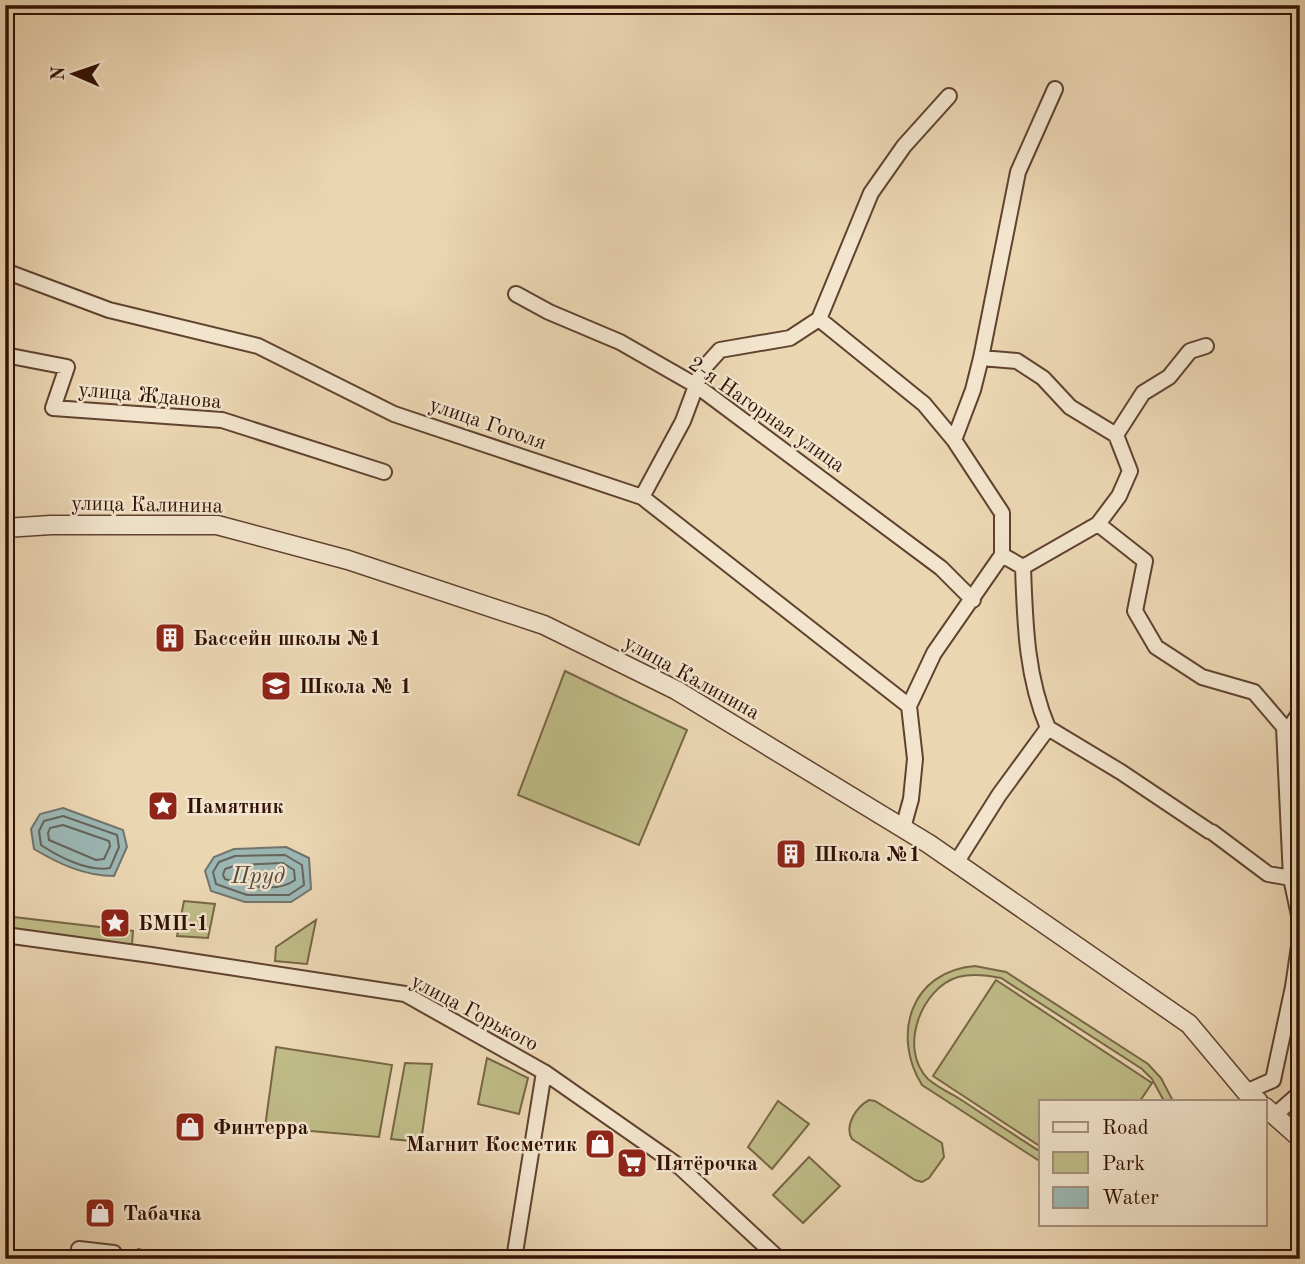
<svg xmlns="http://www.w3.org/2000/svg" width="1305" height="1264" font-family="'Old Standard TT',serif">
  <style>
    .green { fill: #bfbc87; stroke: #786645; stroke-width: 2 }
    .water { fill: #9bb7b4; stroke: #71746d; stroke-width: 2 }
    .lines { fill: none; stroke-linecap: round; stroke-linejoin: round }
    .shore { stroke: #66645c; stroke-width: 2 }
    .minor-casing { stroke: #60422f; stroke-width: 18 }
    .tertiary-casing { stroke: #60422f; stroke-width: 21 }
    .minor { stroke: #f2e4cd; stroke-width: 14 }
    .tertiary { stroke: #f2e4cd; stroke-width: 18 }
    .labels { text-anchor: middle; stroke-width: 5; stroke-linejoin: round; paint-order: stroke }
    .street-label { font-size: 21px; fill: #311003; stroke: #f2e4cd }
    .poi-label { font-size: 21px; font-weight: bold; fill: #311003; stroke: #f2e4cd; text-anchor: start }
    .water-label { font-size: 23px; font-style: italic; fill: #564a41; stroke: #f2e4cd }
  </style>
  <rect width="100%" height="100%" fill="#ebd6b2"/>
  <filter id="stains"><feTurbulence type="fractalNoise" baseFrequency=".00286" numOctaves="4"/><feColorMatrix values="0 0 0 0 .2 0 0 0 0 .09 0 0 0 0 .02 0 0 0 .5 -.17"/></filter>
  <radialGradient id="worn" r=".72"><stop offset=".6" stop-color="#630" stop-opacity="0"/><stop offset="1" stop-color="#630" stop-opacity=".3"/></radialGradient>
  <!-- green -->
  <path class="green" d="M565,671L687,730L639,845L518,795Z
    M184,901L215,904L208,938L177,936Z
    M5,916L133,931L132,945L5,931Z
    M316,920L307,964L275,961L276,947Z
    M975,966L1006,972L1148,1064L1161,1078L1173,1101H1164L1152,1079L1142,1069L1001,978C987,975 972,973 958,977C921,988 898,1049 928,1079C937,1087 950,1093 960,1099C987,1117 1014,1135 1041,1152V1162L922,1085C891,1035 911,971 975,966Z
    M996,980L1152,1083L1140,1101H1041V1147L933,1076Z
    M276,1047L392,1065L379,1137L265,1127Z
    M487,1058L528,1078L519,1114L478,1104Z
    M405,1063L432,1064L421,1142L391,1139Z
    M869,1100L875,1101L942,1143L944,1157L929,1178L922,1182L915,1180L852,1139C844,1126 856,1107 869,1100Z
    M778,1101L809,1124L772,1169L748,1147Z
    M809,1157L840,1186L803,1223L773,1195Z
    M138,1249L186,1259L209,1253V1259H136Z"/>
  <!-- water -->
  <path class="water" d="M63,808L123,830L127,847L114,876C85,876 59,864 34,849L31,829L40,814Z
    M286,847L309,858L311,889L291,902H245L211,891L205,871L214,857L234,849Z"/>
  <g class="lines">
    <!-- shore -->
    <path class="shore" d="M63,816L117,835L119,847L110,868C88,872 59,857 41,845L39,831L44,821Z
      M63,825L109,841L110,846L104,859L96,860L49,840L48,833L50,828Z
      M285,855L302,865L304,885L289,895H247L216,884L213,872L219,862L235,856Z
      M283,863L294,870L295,880C277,894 245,885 225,879L223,875L225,869L237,865Z"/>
    <!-- minor casing -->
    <g class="minor-casing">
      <path id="minor" d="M5,271L109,310L258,346L394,414L642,497L909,706
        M516,294L549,312L620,342L697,386L941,568L973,600
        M819,319L924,404L954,440L1002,513V555L1023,567C1025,622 1026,676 1048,728
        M5,355L67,367L53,408L222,420L384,472
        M981,358L1017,361L1043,378L1070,407L1116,435
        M954,440L973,390L981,358L1018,172L1055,89
        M642,497L683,421L702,370L720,350L790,338L819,319L871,193L904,146L949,96
        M1098,524L1145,561L1135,611L1156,647L1202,677L1254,692L1284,727L1291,878L1300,920
        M1023,567L1098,524L1119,496L1130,471L1116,435L1143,393L1169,377L1190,351L1206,346
        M1048,728L1121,772L1209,831
        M1285,735L1300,712
        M903,828L911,799L915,759L909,706L934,653L1002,555
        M1212,832L1268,874L1291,878
        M956,863L999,795L1048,728
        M5,935L151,955L405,994L544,1072L680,1167L779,1259
        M1246,1092L1273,1080L1293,987L1300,939
        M1275,1115L1300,1093
        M79,1249L114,1253
        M514,1259L544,1072"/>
    </g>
    <!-- tertiary casing -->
    <g class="tertiary-casing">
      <path id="tertiary" d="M5,528L51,525H217L348,560L544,625L676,690L929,844L1189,1024L1246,1092L1258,1101
        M1265,1107L1300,1138"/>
    </g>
    <!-- minor -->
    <use href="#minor" class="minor"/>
    <!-- tertiary -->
    <use href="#tertiary" class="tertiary"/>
  </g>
  <!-- icons -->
  <defs>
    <g id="building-square" transform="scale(1.575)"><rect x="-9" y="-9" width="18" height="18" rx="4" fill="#8f2418" stroke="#f2e4cd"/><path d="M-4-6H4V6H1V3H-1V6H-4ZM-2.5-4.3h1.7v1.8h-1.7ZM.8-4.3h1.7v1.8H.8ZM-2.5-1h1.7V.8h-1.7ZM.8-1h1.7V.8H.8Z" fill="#fff"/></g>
    <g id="school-square" transform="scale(1.575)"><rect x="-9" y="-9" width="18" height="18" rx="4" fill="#8f2418" stroke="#f2e4cd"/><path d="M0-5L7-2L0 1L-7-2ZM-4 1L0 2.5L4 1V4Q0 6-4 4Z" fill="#fff"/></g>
    <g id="sight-square" transform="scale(1.575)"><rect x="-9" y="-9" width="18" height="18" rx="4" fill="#8f2418" stroke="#f2e4cd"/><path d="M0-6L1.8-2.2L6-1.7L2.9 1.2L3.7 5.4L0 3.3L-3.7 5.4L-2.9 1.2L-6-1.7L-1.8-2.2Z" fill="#fff"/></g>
    <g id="shop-square" transform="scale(1.575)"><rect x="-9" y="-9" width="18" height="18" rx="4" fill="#8f2418" stroke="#f2e4cd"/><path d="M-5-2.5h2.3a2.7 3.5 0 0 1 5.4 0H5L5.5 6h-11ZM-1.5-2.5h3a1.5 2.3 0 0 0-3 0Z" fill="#fff"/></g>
    <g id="supermarket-square" transform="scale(1.575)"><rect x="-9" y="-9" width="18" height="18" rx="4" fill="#8f2418" stroke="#f2e4cd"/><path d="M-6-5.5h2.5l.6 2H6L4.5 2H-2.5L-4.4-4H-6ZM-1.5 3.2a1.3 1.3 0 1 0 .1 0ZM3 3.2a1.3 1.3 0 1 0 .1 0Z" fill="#fff"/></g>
  </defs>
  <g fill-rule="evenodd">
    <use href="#building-square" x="170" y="638"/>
    <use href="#school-square" x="276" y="686"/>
    <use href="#sight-square" x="163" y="806"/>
    <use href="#building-square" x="791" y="854"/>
    <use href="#sight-square" x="115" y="923"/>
    <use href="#shop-square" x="190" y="1127"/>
    <use href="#shop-square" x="600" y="1144"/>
    <use href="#supermarket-square" x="632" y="1163"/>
    <use href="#shop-square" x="100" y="1213"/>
  </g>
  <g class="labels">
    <!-- street labels -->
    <g class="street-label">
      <text transform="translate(150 395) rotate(5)" y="7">улица Жданова</text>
      <text transform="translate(767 414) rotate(35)" y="7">2-я Нагорная улица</text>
      <text transform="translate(488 423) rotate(19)" y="7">улица Гоголя</text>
      <text transform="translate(147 504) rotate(1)" y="7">улица Калинина</text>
      <text transform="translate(692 677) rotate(29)" y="7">улица Калинина</text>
      <text transform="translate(475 1012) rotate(28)" y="7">улица Горького</text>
    </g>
    <!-- poi labels -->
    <g class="poi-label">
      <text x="193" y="645">Бассейн школы №1</text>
      <text x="299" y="693">Школа № 1</text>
      <text x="186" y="813">Памятник</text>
      <text x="814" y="861">Школа №1</text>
      <text x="138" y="930">БМП-1</text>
      <text x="213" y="1134">Финтерра</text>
      <text x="577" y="1151" text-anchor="end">Магнит Косметик</text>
      <text x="655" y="1170">Пятёрочка</text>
      <text x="123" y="1220">Табачка</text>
    </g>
    <!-- water labels -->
    <g class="water-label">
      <text x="258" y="883">Пруд</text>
    </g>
  </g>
  <!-- margin -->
  <rect width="1305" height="1264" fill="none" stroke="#ebd6b2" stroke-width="28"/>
  <rect x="7" y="7" width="1291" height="1250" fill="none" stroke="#311003" stroke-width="3.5"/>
  <rect x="14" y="14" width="1277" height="1236" fill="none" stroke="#311003" stroke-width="2"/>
  <!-- legend -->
  <rect x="1039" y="1100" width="228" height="126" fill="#f2e4cd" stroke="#a58f7c" stroke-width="2"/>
  <rect x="1053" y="1122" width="35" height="10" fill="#f2e4cd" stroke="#a58f7c" stroke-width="2"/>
  <text x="1102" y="1134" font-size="21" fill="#311003">Road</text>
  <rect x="1053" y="1152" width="35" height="21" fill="#bfbc87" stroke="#a58f7c" stroke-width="2"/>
  <text x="1102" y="1170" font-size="21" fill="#311003">Park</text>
  <rect x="1053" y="1187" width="35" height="21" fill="#9bb7b4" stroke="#a58f7c" stroke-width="2"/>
  <text x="1102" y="1204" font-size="21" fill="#311003">Water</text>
  <!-- north arrow -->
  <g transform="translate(74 74) rotate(272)" stroke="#f2e4cd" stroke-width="5" paint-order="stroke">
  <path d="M0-5L12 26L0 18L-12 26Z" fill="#311003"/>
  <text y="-10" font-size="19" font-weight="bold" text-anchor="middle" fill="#311003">N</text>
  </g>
  <rect width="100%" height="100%" filter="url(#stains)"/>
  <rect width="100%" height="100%" fill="url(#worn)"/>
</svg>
